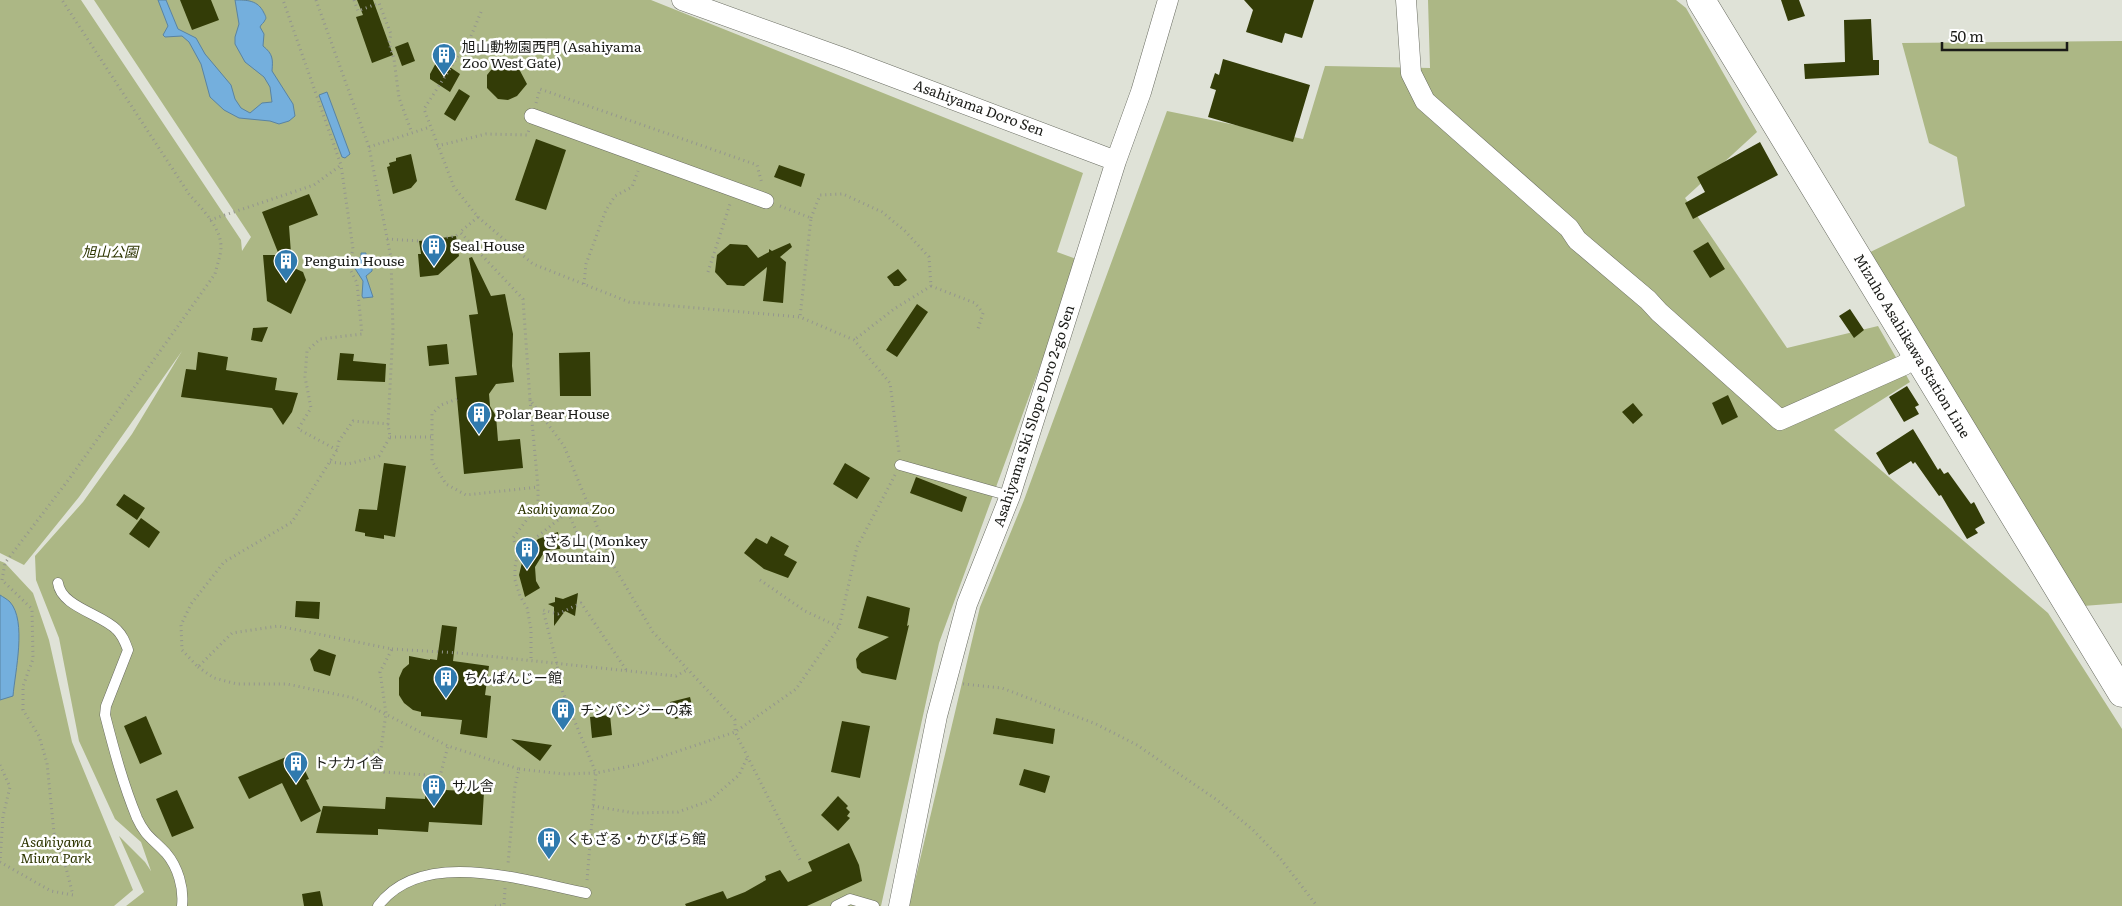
<svg xmlns="http://www.w3.org/2000/svg" width="2122" height="906" font-family="Literata,'Noto Sans JP',serif">
  <style>
    .green { fill: #acb785 }
    .water { fill: #74afdd; stroke: #5983a2 }
    .building { fill: #333c07 }
    .lines { fill: none; stroke-linecap: round; stroke-linejoin: round }
    .service-casing { stroke: #696c61; stroke-width: 11 }
    .pedestrian-casing { stroke: #696c61; stroke-width: 16 }
    .minor-casing { stroke: #696c61; stroke-width: 21 }
    .secondary-casing { stroke: #696c61; stroke-width: 29 }
    .path { stroke: #94968e; stroke-width: 3; stroke-dasharray: 1 4; stroke-linecap: butt }
    .service { stroke: #fff; stroke-width: 10 }
    .pedestrian { stroke: #fff; stroke-width: 15 }
    .minor { stroke: #fff; stroke-width: 20 }
    .secondary { stroke: #fff; stroke-width: 28 }
    .labels { text-anchor: middle; stroke-width: 5; stroke-linejoin: round; paint-order: stroke }
    .poi-label { font-size: 14px; fill: #1a1b17; stroke: #fff; text-anchor: start }
    .street-label { font-size: 14px; fill: #1a1b17; stroke: #fff }
    .park-label { font-size: 14px; font-style: italic; fill: #2d3500; stroke: #fff }
  </style>
  <rect width="100%" height="100%" fill="#dfe2d7"/>
  <!-- green -->
  <path class="green" d="M0,0H81L241,240L242,251L251,237L94,0H651L1083,173L1057,252L1079,260L939,643L881,906H126L144,892L119,836L145,862L151,871L141,842L115,819L79,741L59,638L36,580L35,556L83,502L132,434L182,351L79,497L24,565L0,553Z
    M1428,0H1676L1686,8L1757,132L1685,198L1787,348L1878,326L1910,382L1834,430L2048,613L2122,729V906H909L980,607L1024,500L1167,111L1303,139L1325,66L1430,68Z
    M2122,41V603L2070,607L1858,258L1965,206L1957,157L1929,143L1902,43Z
    M0,561L5,563L33,593L49,640L72,742L133,890L114,906H0Z"/>
  <!-- water -->
  <path class="water" d="M158,0H166L178,29L196,38L205,54L231,85L235,99L241,108L250,113L262,103L272,102L270,87L264,77L245,62L235,44V37L239,24L235,0C247,0 258,0 264,13C265,15 267,18 265,20C264,23 261,24 260,27L264,34L263,46C273,54 273,59 272,71L293,104L295,116L289,121L279,124L270,121L239,118L224,110L210,97L201,64L189,42L182,36L165,37L163,35L168,26Z
    M327,92L350,154L345,158L342,157L319,95Z
    M361,253H366V257L372,263V271L366,276L373,297L363,298L362,296L363,281L354,267L355,261L361,257Z
    M0,595C3,597 7,599 10,602C27,621 15,672 13,696L0,700Z"/>
  <!-- building -->
  <path class="building" d="M180,0H211L219,20L192,30Z
    M357,0H373L393,55L372,63L356,17L363,15Z
    M1244,0H1314L1302,38L1285,33L1282,43L1246,32L1253,10Z
    M1781,0H1799L1805,16L1788,21Z
    M1871,19L1873,60H1879V75L1805,79L1804,64L1845,62L1844,20Z
    M408,42L415,61L402,66L395,47Z
    M438,59L460,74L450,92L430,79V74Z
    M1223,59L1310,85L1293,142L1208,117L1216,90L1210,88L1215,73L1219,75Z
    M504,63L515,66L519,69L527,84L517,96L508,100L498,99L487,88V75L491,70Z
    M459,89L470,96L455,121L444,114Z
    M536,139L566,150L546,210L515,200Z
    M1760,142L1778,175L1693,219L1685,203L1705,192L1697,177Z
    M411,154L417,181L411,188L393,194L387,167L390,166L389,163L396,161V158Z
    M779,165L805,174L801,187L774,177Z
    M309,194L318,215L289,226L292,267L303,272L306,280L291,314L267,301L263,255H279L262,212Z
    M456,236L459,256L438,275L420,277L418,254H421L419,241Z
    M1708,242L1725,269L1710,278L1693,251Z
    M790,243L792,247L780,257L786,262L783,303L763,301L767,267L744,286L727,285L715,272L717,255L730,244L747,245L758,258L769,252V249L772,251Z
    M472,257L491,296L505,294L513,334L512,366L514,382L496,384L489,394L490,406L496,416L498,441L520,439L523,468L464,474L455,377L477,375L469,315L478,314L469,258Z
    M898,269L907,280L899,286H894L887,277Z
    M917,304L928,312L897,357L886,350Z
    M1850,309L1864,330L1854,338L1839,316Z
    M268,327L262,342L251,340L253,328Z
    M447,344L449,364L429,366L427,346Z
    M198,352L228,357L226,370L277,378L275,390L298,393L292,412L283,425L272,408L181,397L186,369L196,370Z
    M590,352L591,396H560L559,353Z
    M340,353L354,354L353,361L386,364L385,382L337,380Z
    M1907,386L1919,405L1915,407L1919,414L1904,422L1889,397Z
    M1728,395L1738,417L1722,425L1712,403Z
    M1633,403L1643,415L1633,424L1622,412Z
    M1913,429L1938,470L1940,468L1944,474L1948,472L1971,504L1974,502L1985,523L1975,529L1978,533L1967,539L1941,495L1939,496L1915,462L1913,464L1911,461L1889,475L1876,453Z
    M384,463L406,466L395,537L384,535V539L365,536V533L355,531L359,509L377,510Z
    M845,463L870,478L857,499L833,484Z
    M916,477L967,497L962,512L910,493Z
    M124,494L145,508L137,520L116,505Z
    M141,518L160,532L149,548L129,534Z
    M558,532L560,549L550,550L543,554L535,567L536,581L540,588L525,597L519,575L524,554L538,539Z
    M771,536L789,546L784,555L797,562L788,578L764,569L744,553L756,538L767,544Z
    M578,593L575,616L565,611L554,626V607L548,604L555,602V597L563,599Z
    M867,596L910,608L907,626L909,625L896,680L862,673L857,668L856,659L860,653L889,637L858,628Z
    M296,601L320,602L319,619L295,617Z
    M442,625L457,627L453,661L489,666L485,695L491,696L487,738L460,734L462,720L421,716V712L413,710L404,703L399,695V678L403,669L409,664V656L430,660V659L437,660Z
    M319,649L336,655L330,676L314,671L310,659Z
    M690,697L694,714L675,719L670,702Z
    M610,715L612,735L592,738L590,717Z
    M146,716L162,754L140,764L124,726Z
    M996,718L1055,729L1053,744L993,734Z
    M842,721L870,726L860,778L831,772Z
    M511,739L552,745L540,761Z
    M286,757L289,763L299,758L309,779L306,780L321,811L301,822L282,783L249,799L238,777Z
    M1024,769L1050,776L1045,793L1019,785Z
    M426,789L484,792L482,825L429,822L428,832L378,829V835L316,833L323,806L385,809L386,797L425,799Z
    M177,790L194,828L172,837L156,799Z
    M838,796L848,806L846,808L850,812L847,816L850,818L838,831L821,815Z
    M849,843L859,865L862,881L807,906H686L685,904L723,891L727,899L745,892L766,880L765,876L780,870L788,882L812,871L808,862Z
    M320,891L323,906H304L302,894Z"/>
  <g class="lines">
    <!-- service casing -->
    <g class="service-casing">
      <path id="service" d="M900,465L1010,496
        M58,583C61,607 102,614 117,630C123,636 125,642 128,650L106,706L105,715C114,750 123,784 137,818C145,836 153,839 166,853C178,867 184,888 182,906
        M378,906C422,846 525,881 586,893
        M836,906L850,899L874,906"/>
    </g>
    <!-- pedestrian casing -->
    <g class="pedestrian-casing">
      <path id="pedestrian" d="M532,116L766,201"/>
    </g>
    <!-- minor casing -->
    <g class="minor-casing">
      <path id="minor" d="M682,0L843,58L1116,161
        M1406,0L1411,73L1425,101L1569,228L1577,240L1648,300L1659,312L1780,420L1904,365L1917,355
        M899,906L937,716L967,604L1010,496L1116,161L1141,92L1168,0"/>
    </g>
    <!-- secondary casing -->
    <g class="secondary-casing">
      <path id="secondary" d="M1701,0L2122,693"/>
    </g>
    <!-- path -->
    <path class="path" d="M316,0L369,147L391,258L393,331L388,424L353,421L339,441L337,450L292,522L224,562L191,604L181,625L182,650L198,667L232,633L278,626L392,649L380,672L386,713L381,749L365,756L384,772L440,776L448,746
      M354,0L358,11L379,3L391,34L389,43L394,59L399,98L412,133
      M481,12L471,36L424,109L454,187L478,217L533,264L629,302L800,317L854,340L890,383L899,452
      M536,103L540,89L757,165L762,184
      M437,146L486,134L527,135L529,130
      M369,147L430,127
      M780,206L811,218L800,317
      M478,217L460,232L523,299L530,400L564,446L613,565L653,632L735,720V732L800,860
      M811,218L820,195L843,194L882,212L905,231L929,257L931,286L894,309L854,340
      M210,220L314,185L341,165L283,0
      M387,239L419,241L456,236L460,232
      M708,272L730,204
      M584,284L586,264L606,210L615,196L632,187L638,171
      M931,286L975,303L983,313L977,332
      M457,399L441,405L432,414V461L446,484L466,495L538,487
      M530,400L538,487V505L513,538L518,552L515,567V580L520,596L527,608L531,629V661
      M390,437H431
      M337,450L298,429L311,408L305,377L307,351L320,339L362,334L357,283L349,267L353,249L341,165
      M330,462L348,464L379,456L390,437L388,424
      M518,552L568,512L589,560L607,552
      M2,580L5,563L69,479L215,274C217,265 221,255 221,247C221,227 201,208 189,194L62,0
      M760,580L805,611L839,627
      M392,649L459,653L676,676L687,670
      M198,667L214,678L237,684H287L354,698L448,746L519,769L515,786L508,864
      M963,684L1002,688L1096,724L1137,745L1217,800L1253,830L1280,858L1317,906
      M0,765L10,787L3,816L0,862L51,891L73,895L66,868L54,833L47,763L39,736L23,710V686L33,659L32,609L2,580
      M519,769L563,774L596,773L640,764L735,732L796,689L839,627L857,547L895,475
      M593,806L634,813L678,812L709,801L739,775L748,756
      M587,880L596,773L559,683L557,664L543,610L558,614L581,603L627,671
      M495,906L504,905L505,888"/>
    <!-- service -->
    <use href="#service" class="service"/>
    <!-- pedestrian -->
    <use href="#pedestrian" class="pedestrian"/>
    <!-- minor -->
    <use href="#minor" class="minor"/>
    <!-- secondary -->
    <use href="#secondary" class="secondary"/>
  </g>
  <!-- icons -->
  <defs>
    <g id="building-pin" transform="scale(1.25)"><path d="M0 17L-7.5 6A9.5 9.5 0 1 1 7.5 6Z" fill="#307aae" stroke="#fff"/><path d="M-4-6H4V6H1V3H-1V6H-4ZM-2.5-4.3h1.7v1.8h-1.7ZM.8-4.3h1.7v1.8H.8ZM-2.5-1h1.7V.8h-1.7ZM.8-1h1.7V.8H.8Z" fill="#fff"/></g>
  </defs>
  <g fill-rule="evenodd">
    <use href="#building-pin" x="444" y="55"/>
    <use href="#building-pin" x="434" y="246"/>
    <use href="#building-pin" x="286" y="261"/>
    <use href="#building-pin" x="479" y="414"/>
    <use href="#building-pin" x="527" y="549"/>
    <use href="#building-pin" x="446" y="678"/>
    <use href="#building-pin" x="563" y="710"/>
    <use href="#building-pin" x="296" y="763"/>
    <use href="#building-pin" x="434" y="786"/>
    <use href="#building-pin" x="549" y="839"/>
  </g>
  <g class="labels">
    <!-- poi labels -->
    <g class="poi-label">
      <text x="462" y="52">旭山動物園西門 (Asahiyama<tspan x="462" dy="16">Zoo West Gate)</tspan></text>
      <text x="452" y="251">Seal House</text>
      <text x="304" y="266">Penguin House</text>
      <text x="496" y="419">Polar Bear House</text>
      <text x="544" y="546">さる山 (Monkey<tspan x="544" dy="16">Mountain)</tspan></text>
      <text x="464" y="683">ちんぱんじー館</text>
      <text x="580" y="715">チンパンジーの森</text>
      <text x="314" y="768">トナカイ舎</text>
      <text x="452" y="791">サル舎</text>
      <text x="566" y="844">くもざる・かぴばら館</text>
    </g>
    <!-- street labels -->
    <g class="street-label">
      <text transform="translate(979 108) rotate(20)" y="5">Asahiyama Doro Sen</text>
      <text transform="translate(1912 346) rotate(59)" y="5">Mizuho Asahikawa Station Line</text>
      <text transform="translate(1034 416) rotate(-72)" y="5">Asahiyama Ski Slope Doro 2-go Sen</text>
    </g>
    <!-- park labels -->
    <g class="park-label">
      <text x="110" y="257">旭山公園</text>
      <text x="566" y="514">Asahiyama Zoo</text>
      <text x="56" y="847">Asahiyama<tspan x="56" dy="16">Miura Park</tspan></text>
    </g>
  </g>
  <!-- scale -->
  <path d="M1942 42v8h125v-8" fill="none" stroke="#1a1b17" stroke-width="2.5"/>
  <text x="1950" y="42" font-size="15" fill="#1a1b17" stroke="#ffffff" stroke-width="4" paint-order="stroke">50 m</text>
</svg>
